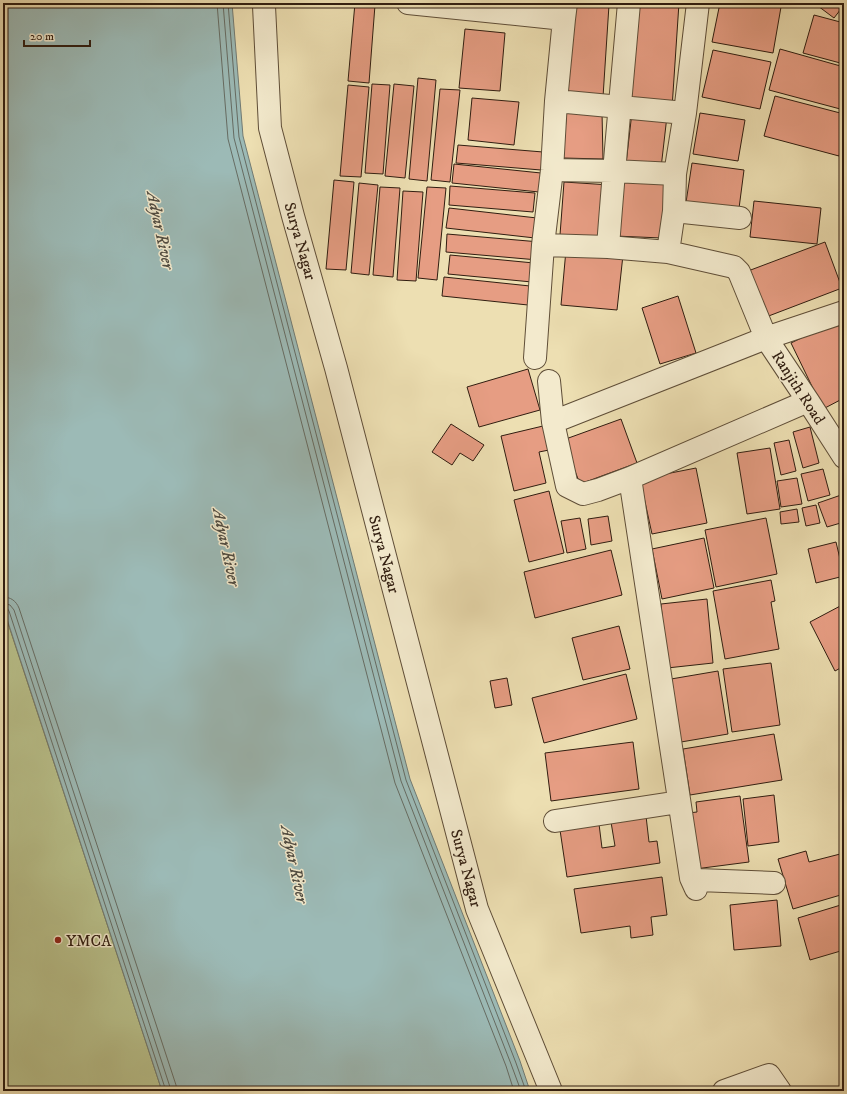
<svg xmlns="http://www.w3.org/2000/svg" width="847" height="1094" font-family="'IM FELL DW Pica',serif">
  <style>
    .green { fill: #b9c18b; stroke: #746f4e }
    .water { fill: #9cbab6; stroke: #717b74 }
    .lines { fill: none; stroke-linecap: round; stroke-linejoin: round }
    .shore { stroke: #666c63; stroke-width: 1 }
    .building { fill: #e69d83; stroke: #301d10 }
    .minor-casing { stroke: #5f4e38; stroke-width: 24 }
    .minor { stroke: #f3eacd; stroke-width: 22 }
    .poi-dot { fill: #8f2418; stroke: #f3eacd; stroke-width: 1.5 }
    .labels { text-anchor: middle; stroke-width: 3; stroke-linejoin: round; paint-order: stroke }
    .street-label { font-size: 16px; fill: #301d10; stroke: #f3eacd }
    .poi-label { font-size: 16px; fill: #301d10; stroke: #f3eacd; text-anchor: start }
    .water-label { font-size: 17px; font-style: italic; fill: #504c42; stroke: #f3eacd }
  </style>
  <rect width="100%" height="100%" fill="#eddfb2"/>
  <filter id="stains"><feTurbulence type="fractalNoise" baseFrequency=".005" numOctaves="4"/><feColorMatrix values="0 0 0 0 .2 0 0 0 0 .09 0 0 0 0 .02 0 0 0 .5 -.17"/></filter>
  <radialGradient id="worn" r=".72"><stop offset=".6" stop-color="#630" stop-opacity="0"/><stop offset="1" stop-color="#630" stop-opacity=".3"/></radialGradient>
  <!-- green -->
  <path class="green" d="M3,608L162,1091H3Z"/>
  <!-- water -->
  <path class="water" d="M3,3H232L243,136L410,779L520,1061L530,1091H162L3,607Z"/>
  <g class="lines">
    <!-- shore -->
    <path class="shore" d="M217,3L228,139L395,783L506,1066L514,1091
      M223,3L234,138L401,781L511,1064L521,1091
      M228,3L239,137L406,780L516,1063L526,1091
      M3,597C11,597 16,601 19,608L176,1085L177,1091
      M3,603L10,605L14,610L170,1087L171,1091
      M3,608H7L9,611L166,1091"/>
  </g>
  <!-- building -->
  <path class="building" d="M355,3L375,5L369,83L348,81Z
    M516,3H555L554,6Z
    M576,3H603L609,5L603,97L565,98Z
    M638,3H679L672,108L631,105Z
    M720,3H757L781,7L773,53L712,42Z
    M814,3H844V5L834,18Z
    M814,15L844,23V64L803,53Z
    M465,29L505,33L500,91L459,88Z
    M780,49L844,67V110L769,90Z
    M713,50L771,62L760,109L702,97Z
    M418,78L436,80L427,181L409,179Z
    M372,84L390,85L383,174L365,173Z
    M394,84L414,86L405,178L385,176Z
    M348,85L369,87L361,177L340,176Z
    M440,89L460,90L450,182L431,180Z
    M775,96L844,114V138L839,156L764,136Z
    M472,98L519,102L514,145L468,140Z
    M567,106L602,112L603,159L563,158Z
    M632,112L667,116L661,168L626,164Z
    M700,113L745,120L738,161L693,154Z
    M458,145L543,152L541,170L456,163Z
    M692,163L744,170L738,216L685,209Z
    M454,164L541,173L539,192L452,183Z
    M334,180L354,182L346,270L326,269Z
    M617,180L665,182L662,238L615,236Z
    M564,182L610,185L605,238L560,235Z
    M359,183L378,185L369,275L351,273Z
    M450,186L535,193L533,212L449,205Z
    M380,187L400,188L393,277L373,275Z
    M427,187L446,188L437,280L418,278Z
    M403,191L423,192L416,281L397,280Z
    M754,201L821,208L817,244L750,237Z
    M449,208L537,218L535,238L446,228Z
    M447,234L540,242L538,260L446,252Z
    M825,242L842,288L766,317L748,271Z
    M566,250L623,255L617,310L561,305Z
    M450,255L534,263L532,282L448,274Z
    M444,277L530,286L528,305L442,296Z
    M678,296L696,353L660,364L642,308Z
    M844,317V398L823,409L791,343Z
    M528,369L540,410L479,427L467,387Z
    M621,419L637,463L580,484L563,440Z
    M451,424L484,445L473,461L460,453L452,465L432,452Z
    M543,426L549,450L539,452L546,483L514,491L501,436Z
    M810,427L819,463L803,468L793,432Z
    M789,440L796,471L781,475L774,443Z
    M770,448L780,509L747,514L737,453Z
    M696,468L707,523L652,534L640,479Z
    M823,469L830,495L808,501L801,474Z
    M797,478L802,504L781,507L777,481Z
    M549,491L564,553L529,562L514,500Z
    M844,494V522L827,527L818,503Z
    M816,505L820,523L806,526L802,508Z
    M797,509L799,522L781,524L780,512Z
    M608,516L612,541L591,545L588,519Z
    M580,518L586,549L567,553L561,521Z
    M766,518L777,574L716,587L705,530Z
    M704,538L714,588L662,599L652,549Z
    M836,542L844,576L816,583L808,549Z
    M611,550L622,595L535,618L524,572Z
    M771,580L775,601L771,602L779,649L725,659L713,591Z
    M707,599L713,663L667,668L661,604Z
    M844,604V666L835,671L810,622Z
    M619,626L630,669L583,680L572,638Z
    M771,663L780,725L732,732L723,669Z
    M718,671L728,734L681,742L671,679Z
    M626,674L637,719L544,743L532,698Z
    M507,678L512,705L495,708L490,681Z
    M774,734L782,780L690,795L683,749Z
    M633,742L639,789L551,801L545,753Z
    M774,795L779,842L748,846L743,799Z
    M740,796L749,862L695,869L688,813L697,812L696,802Z
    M646,816L649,842L657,841L660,863L567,877L560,830L599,824L602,848L615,846L611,822Z
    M806,851L809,862L844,853V894L793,909L778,859Z
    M662,877L667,915L651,917L653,935L631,938L630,926L581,933L574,889Z
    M777,900L781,946L734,950L730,905Z
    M844,904V950L810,960L798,918Z"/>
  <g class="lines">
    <!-- minor casing -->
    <g class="minor-casing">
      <path id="minor" d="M408,3L564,19
        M264,6L270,128L293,216L336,368L477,909L551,1091
        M556,101L685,113
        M552,170L613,171L675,174
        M674,211L740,218
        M543,245L608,247L668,252L734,267L739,272L766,338L808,401L844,457
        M608,247C614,165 622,84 629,3
        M668,252L674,211L675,174L685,113L698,3
        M535,358L543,245L552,170L556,101L564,19L566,3
        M549,381L553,422
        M808,401L630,478L598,490L583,494L567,486L553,422L766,338L844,312
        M630,478L691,878L696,889L698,880L774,883
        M555,821L679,802
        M724,1091L769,1075L780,1091"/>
    </g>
    <!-- minor -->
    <use href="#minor" class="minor"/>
  </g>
  <!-- markers -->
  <circle class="poi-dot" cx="58" cy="940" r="4"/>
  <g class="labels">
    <!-- street labels -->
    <g class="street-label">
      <text transform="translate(301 241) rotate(74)" y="6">Surya Nagar</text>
      <text transform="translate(799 387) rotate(57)" y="6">Ranjith Road</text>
      <text transform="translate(385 554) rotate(75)" y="6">Surya Nagar</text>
      <text transform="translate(467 868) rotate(75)" y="6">Surya Nagar</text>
    </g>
    <!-- poi labels -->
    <g class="poi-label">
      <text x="66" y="946">YMCA</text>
    </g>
    <!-- water labels -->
    <g class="water-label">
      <text transform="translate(161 230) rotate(78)" y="6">Adyar River</text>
      <text transform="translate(227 547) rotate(78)" y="6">Adyar River</text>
      <text transform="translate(295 864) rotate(78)" y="6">Adyar River</text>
    </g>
  </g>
  <!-- margin -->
  <rect width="847" height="1094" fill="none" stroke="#eddfb2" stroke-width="16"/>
  <rect x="4" y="4" width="839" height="1086" fill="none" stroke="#301d10" stroke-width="2"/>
  <rect x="8" y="8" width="831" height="1078" fill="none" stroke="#301d10"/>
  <!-- scale -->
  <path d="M24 40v6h66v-6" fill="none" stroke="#301d10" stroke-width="2"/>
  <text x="30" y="40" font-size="12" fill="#301d10" stroke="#f3eacd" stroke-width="3" paint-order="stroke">20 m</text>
  <rect width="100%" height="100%" filter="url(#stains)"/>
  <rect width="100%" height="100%" fill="url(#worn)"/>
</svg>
